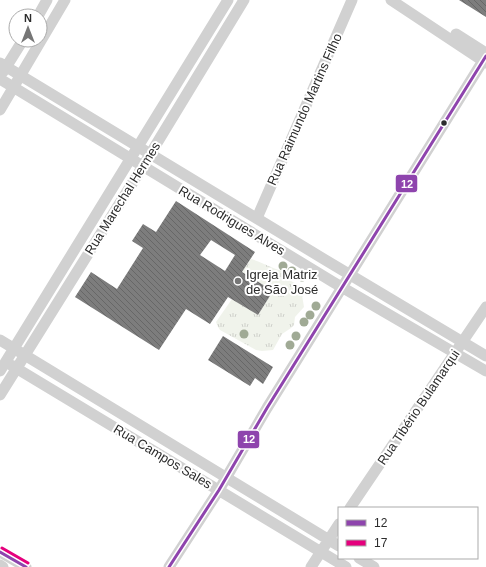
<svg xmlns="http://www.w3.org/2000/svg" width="486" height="567" font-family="Arial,sans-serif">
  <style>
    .park { fill: url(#park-tufts) }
    .building { fill: url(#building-back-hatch); fill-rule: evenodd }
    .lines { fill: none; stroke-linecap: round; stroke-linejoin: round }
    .street { stroke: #d1d1d1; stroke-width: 11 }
    .bus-1-casing { stroke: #fff; stroke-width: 6 }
    .bus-2-casing { stroke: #fff; stroke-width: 6 }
    .bus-1 { stroke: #8e44ad; stroke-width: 3 }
    .bus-2 { stroke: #e5007d; stroke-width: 3 }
    .tree { fill: #a0aa95 }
    .bus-dot { fill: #2c2c2c; stroke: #fff; stroke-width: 1.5 }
    .poi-dot { fill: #767676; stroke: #fff; stroke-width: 1.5 }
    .labels { text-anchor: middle; stroke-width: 4; stroke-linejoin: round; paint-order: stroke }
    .street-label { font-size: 13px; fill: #2c2c2c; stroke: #fff }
    .poi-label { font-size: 13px; fill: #2c2c2c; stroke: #fff; text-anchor: start }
    .line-badge { stroke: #fff; stroke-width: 1.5 }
    .badge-label { font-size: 11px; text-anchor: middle; font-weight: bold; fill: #fff }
  </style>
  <defs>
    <pattern id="park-tufts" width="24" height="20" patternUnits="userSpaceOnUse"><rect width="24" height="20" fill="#f0f3eb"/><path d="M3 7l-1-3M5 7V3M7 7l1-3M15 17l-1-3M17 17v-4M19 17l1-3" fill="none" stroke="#ced0ca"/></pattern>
    <pattern id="building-back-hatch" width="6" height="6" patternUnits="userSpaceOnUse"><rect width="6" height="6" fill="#7d7d7d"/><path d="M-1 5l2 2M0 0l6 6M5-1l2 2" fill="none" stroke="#676767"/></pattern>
  </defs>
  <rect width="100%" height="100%" fill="#fff"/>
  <!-- park -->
  <path class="park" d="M251,259C262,262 271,268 283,271L286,278L298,285L301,289L304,307L295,317L294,325L291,328L282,334L273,350L262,351L256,350L220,330L218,327L216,322L232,299L258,315L273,291L242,272Z"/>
  <!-- building -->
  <path class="building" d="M459,0H486V17Z
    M176,201L255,252L242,272L273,291L258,315L228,297L210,324L186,309L159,350L75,297L91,272L117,289L143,248L132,241L143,224L156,232ZM211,240L235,255L225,271L200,255Z
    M223,336L273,367L263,384L255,378L250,386L208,360Z"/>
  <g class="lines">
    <!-- street -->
    <path class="street" d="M391,0L486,63
      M38,16L47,0
      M456,34L486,53
      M0,63L327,261L486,356
      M3,72L23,40
      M0,79L333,282L486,371
      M0,110L65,0
      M257,218L352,0
      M0,340L339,546
      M11,365L346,567
      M0,371L228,0
      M0,395L143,166L244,0
      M350,508L486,307
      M0,552L26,567
      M359,558L374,567
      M0,565L3,567
      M169,567L219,490L267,408L486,56
      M311,567L339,524"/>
    <!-- bus-1 casing -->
    <g class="bus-1-casing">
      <path id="bus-1" d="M0,552L26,567
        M169,567L219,490L267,408L486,56"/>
    </g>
    <!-- bus-2 casing -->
    <g class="bus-2-casing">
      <path id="bus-2" d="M2,548L28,563"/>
    </g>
    <!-- bus-1 -->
    <use href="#bus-1" class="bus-1"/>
    <!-- bus-2 -->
    <use href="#bus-2" class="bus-2"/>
  </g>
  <!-- trees -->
  <g class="tree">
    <circle cx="283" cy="266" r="4.5"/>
    <circle cx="292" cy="271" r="4.5"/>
    <circle cx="302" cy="277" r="4.5"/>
    <circle cx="316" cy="306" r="4.5"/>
    <circle cx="310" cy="315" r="4.5"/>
    <circle cx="304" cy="322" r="4.5"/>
    <circle cx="244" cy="334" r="4.5"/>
    <circle cx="296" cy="336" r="4.5"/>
    <circle cx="290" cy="345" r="4.5"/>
  </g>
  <!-- markers -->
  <circle class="bus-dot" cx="444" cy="123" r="3.5"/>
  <circle class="poi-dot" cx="238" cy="281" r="4"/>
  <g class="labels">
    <!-- street labels -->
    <g class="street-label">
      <text transform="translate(304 109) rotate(-66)" y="5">Rua Raimundo Martins Filho</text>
      <text transform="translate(122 198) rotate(-58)" y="5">Rua Marechal Hermes</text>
      <text transform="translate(232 220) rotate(31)" y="5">Rua Rodrigues Alves</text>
      <text transform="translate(418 407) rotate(-56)" y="5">Rua Tibério Bulamarqui</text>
      <text transform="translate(163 456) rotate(31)" y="5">Rua Campos Sales</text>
    </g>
    <!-- poi labels -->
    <g class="poi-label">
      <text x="246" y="279">Igreja Matriz<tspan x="246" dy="15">de São José</tspan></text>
    </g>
  </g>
  <g class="line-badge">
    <rect x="395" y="174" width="23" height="19" rx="4" fill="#8e44ad"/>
    <rect x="237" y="430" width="23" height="19" rx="4" fill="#8e44ad"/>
  </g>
  <g class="badge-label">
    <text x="407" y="188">12</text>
    <text x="249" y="443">12</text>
  </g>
  <!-- legend -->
  <rect x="338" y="507" width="140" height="52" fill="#ffffff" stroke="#ababab"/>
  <rect x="346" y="520" width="20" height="6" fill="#8e44ad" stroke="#ababab"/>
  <text x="374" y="527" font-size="12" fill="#2c2c2c">12</text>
  <rect x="346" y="540" width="20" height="6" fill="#e5007d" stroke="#ababab"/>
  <text x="374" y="547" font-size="12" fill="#2c2c2c">17</text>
  <!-- north arrow -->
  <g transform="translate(28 28)"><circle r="19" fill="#ffffff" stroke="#ababab"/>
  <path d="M0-3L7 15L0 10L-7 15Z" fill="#767676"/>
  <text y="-6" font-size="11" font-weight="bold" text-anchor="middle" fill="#2c2c2c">N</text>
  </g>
</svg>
